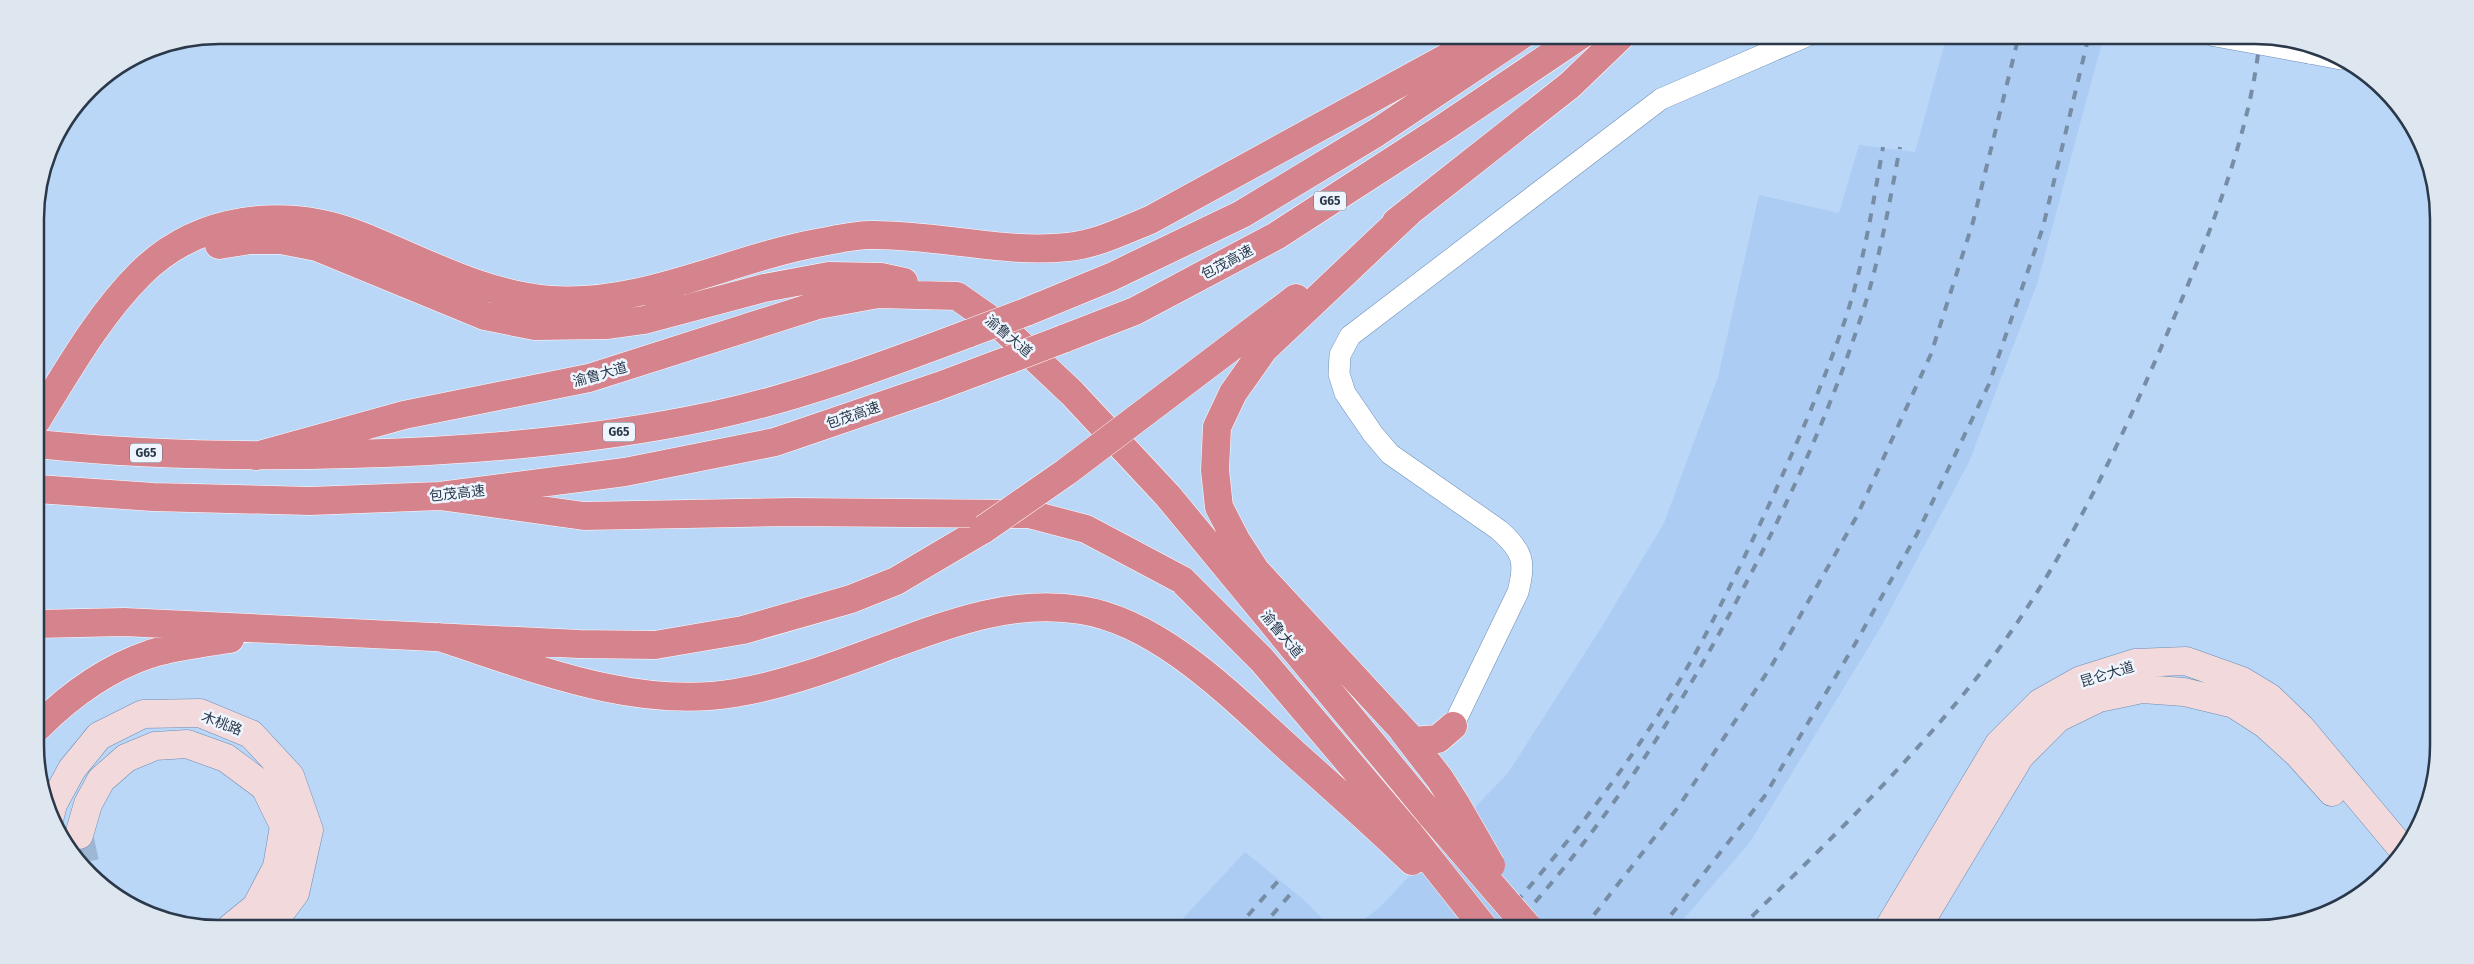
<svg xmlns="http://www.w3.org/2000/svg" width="2474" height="964" font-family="'Fira Sans','Noto Sans SC',sans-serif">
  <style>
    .built { fill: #acccf3 }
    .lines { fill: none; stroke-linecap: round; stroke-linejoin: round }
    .secondary-tunnel { stroke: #9db7d5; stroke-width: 28; stroke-dasharray: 28 14; stroke-linecap: butt }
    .street-casing { stroke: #6c8db4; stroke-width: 22 }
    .secondary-casing { stroke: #6c8db4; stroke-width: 29 }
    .highway-casing { stroke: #fff; stroke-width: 29 }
    .street { stroke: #fff; stroke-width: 21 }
    .secondary { stroke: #f2dadc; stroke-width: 28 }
    .highway { stroke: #d5838c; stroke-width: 28 }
    .rail { stroke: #778da6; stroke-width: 4; stroke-dasharray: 9 9; stroke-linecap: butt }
    .street-bridge-casing { stroke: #6c8db4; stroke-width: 22; stroke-linecap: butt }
    .highway-bridge-casing { stroke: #fff; stroke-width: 29; stroke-linecap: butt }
    .street-bridge { stroke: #fff; stroke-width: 21 }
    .highway-bridge { stroke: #d5838c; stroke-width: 28 }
    .labels { text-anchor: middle; stroke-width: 5; stroke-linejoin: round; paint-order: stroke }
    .shield { fill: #eef5fe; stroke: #65717f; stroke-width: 1 }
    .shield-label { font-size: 12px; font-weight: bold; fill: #2a3849 }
    .street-label { font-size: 14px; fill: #2a3849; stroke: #eef5fe }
    .rim { fill: none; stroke: #2a3849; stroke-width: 2.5 }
  </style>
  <rect width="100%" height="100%" fill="#bad7f8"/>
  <!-- built -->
  <path class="built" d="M1947,35H2104L2037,284L1969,462L1882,625L1750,842L1675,929H1351L1378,909L1508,773L1601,628L1664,523L1718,377L1759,195L1839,213L1859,145L1915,152Z
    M1245,852L1304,900L1332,929H1173Z"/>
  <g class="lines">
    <!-- secondary-tunnel -->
    <path class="secondary-tunnel" d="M79,835L86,867L91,875"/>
    <!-- street casing -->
    <g class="street-casing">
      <path id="street" d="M2309,53L2341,59
        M1453,726L1518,592C1526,562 1523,551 1499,530L1390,454L1373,434L1345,393L1339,374L1340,355L1350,336L1661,99L1809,35"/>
    </g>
    <!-- secondary casing -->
    <g class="secondary-casing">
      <path id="secondary" d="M50,816L53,804L72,769L99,736L143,714L200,713L251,734L290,776L309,830L295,893L268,929
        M79,835L88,804L101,780L126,758L155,746L187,744L226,758L265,787L284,826L277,867L256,907L229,929
        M1888,929L1999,744L2040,703L2081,680L2135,663L2186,661L2242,681L2270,698L2301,728L2404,851
        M1916,929L2020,756L2058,718L2099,698L2142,689L2184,692L2234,704L2265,724L2298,754L2332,792"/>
    </g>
    <!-- highway casing -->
    <g class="highway-casing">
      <path id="highway" d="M1411,210L1264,349L1233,393L1217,427L1215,470L1219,507L1236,540L1256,571L1413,741L1438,739L1453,726
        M1396,222L1570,85L1622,35
        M219,245L250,240H281L317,247L485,316L535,326L608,325L644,320L764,288L829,276L881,277L904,282
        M1026,312L1111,277L1242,214L1376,133L1522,35
        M1063,339L1135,311L1276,236L1443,128L1581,35
        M1226,351L1296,298
        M37,420C68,370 99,315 140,274C198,216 285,206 359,235C422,260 483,295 551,300C645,306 731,258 822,242C838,239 855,235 871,235C936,234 1003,254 1068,247C1097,244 1123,231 1150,220L1488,35
        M37,444C142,455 246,457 351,454C472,451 593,441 711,416C800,397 885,365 970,333
        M256,456L404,415L589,378L818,305L878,294L957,296L1004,329L1072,393L1168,496L1432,816
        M37,489L153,497L310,501L440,496L625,472L775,442L939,386L1011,359
        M440,496L584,516L792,512L1029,514L1086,529L1182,580L1262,660L1409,833L1485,929
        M38,624L124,622L579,644L655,645L743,630L851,599L896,581L984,529
        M439,637C532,667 635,710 735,693C789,684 840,664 891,645C953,622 1014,599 1081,610C1163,623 1236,701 1295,754C1334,789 1374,824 1412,861
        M38,727C69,696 108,668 150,654C176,646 203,643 230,639
        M1403,731L1440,779L1457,806"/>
    </g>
    <!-- street -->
    <use href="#street" class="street"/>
    <!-- secondary -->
    <use href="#secondary" class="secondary"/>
    <!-- highway -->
    <use href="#highway" class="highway"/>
    <!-- rail -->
    <path class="rail" d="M1236,929L1279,880
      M1260,929L1294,890
      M1492,929C1574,839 1651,738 1708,630C1731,585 1753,540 1774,494C1800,436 1826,377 1846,317C1864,262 1873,204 1883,147
      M1511,929C1606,826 1681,709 1745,585C1790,500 1830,411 1860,320C1879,264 1889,205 1900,147
      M1583,929L1679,806L1772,665L1857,516L1931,354L1973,222L2019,35
      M1660,929L1764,797L1855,644L1917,534L1989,384L2043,227L2089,35
      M1739,929C1822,848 1907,766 1979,675C2064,567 2122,439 2176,313C2212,229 2252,127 2260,36"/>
    <!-- street-bridge casing -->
    <g class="street-bridge-casing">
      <path id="street-bridge" d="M2210,35L2309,53"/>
    </g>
    <!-- highway-bridge casing -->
    <g class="highway-bridge-casing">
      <path id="highway-bridge" d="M970,333L1026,312
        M1011,359L1063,339
        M984,529L1066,472L1226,351
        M1457,806L1491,865
        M1432,816L1527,926"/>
    </g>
    <!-- street-bridge -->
    <use href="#street-bridge" class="street-bridge"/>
    <!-- highway-bridge -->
    <use href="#highway-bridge" class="highway-bridge"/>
  </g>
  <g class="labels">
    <!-- shield labels -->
    <g class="shield">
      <rect x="1314" y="191.5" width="32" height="19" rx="4"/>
      <rect x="603" y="422.5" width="32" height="19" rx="4"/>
      <rect x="130" y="443.5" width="32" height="19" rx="4"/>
    </g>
    <g class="shield-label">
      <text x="1330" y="205">G65</text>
      <text x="619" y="436">G65</text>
      <text x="146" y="457">G65</text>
    </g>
    <!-- street labels -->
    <g class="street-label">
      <text transform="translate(1227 262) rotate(-28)" y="5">包茂高速</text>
      <text transform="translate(1009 336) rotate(40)" y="5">渝鲁大道</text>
      <text transform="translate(600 374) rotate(-16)" y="5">渝鲁大道</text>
      <text transform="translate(853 415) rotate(-19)" y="5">包茂高速</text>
      <text transform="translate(457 493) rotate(-6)" y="5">包茂高速</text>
      <text transform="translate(1282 634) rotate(50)" y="5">渝鲁大道</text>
      <text transform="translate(2107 674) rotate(-17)" y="5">昆仑大道</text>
      <text transform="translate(222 723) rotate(21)" y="5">木桃路</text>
    </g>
  </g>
  <!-- crop -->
  <path d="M0 0H2474V964H0ZM219 44H2255A175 175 0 0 1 2430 219V745A175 175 0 0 1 2255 920H219A175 175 0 0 1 44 745V219A175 175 0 0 1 219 44Z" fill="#dee6f0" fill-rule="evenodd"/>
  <path class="rim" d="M219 44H2255A175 175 0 0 1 2430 219V745A175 175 0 0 1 2255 920H219A175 175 0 0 1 44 745V219A175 175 0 0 1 219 44Z"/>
</svg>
